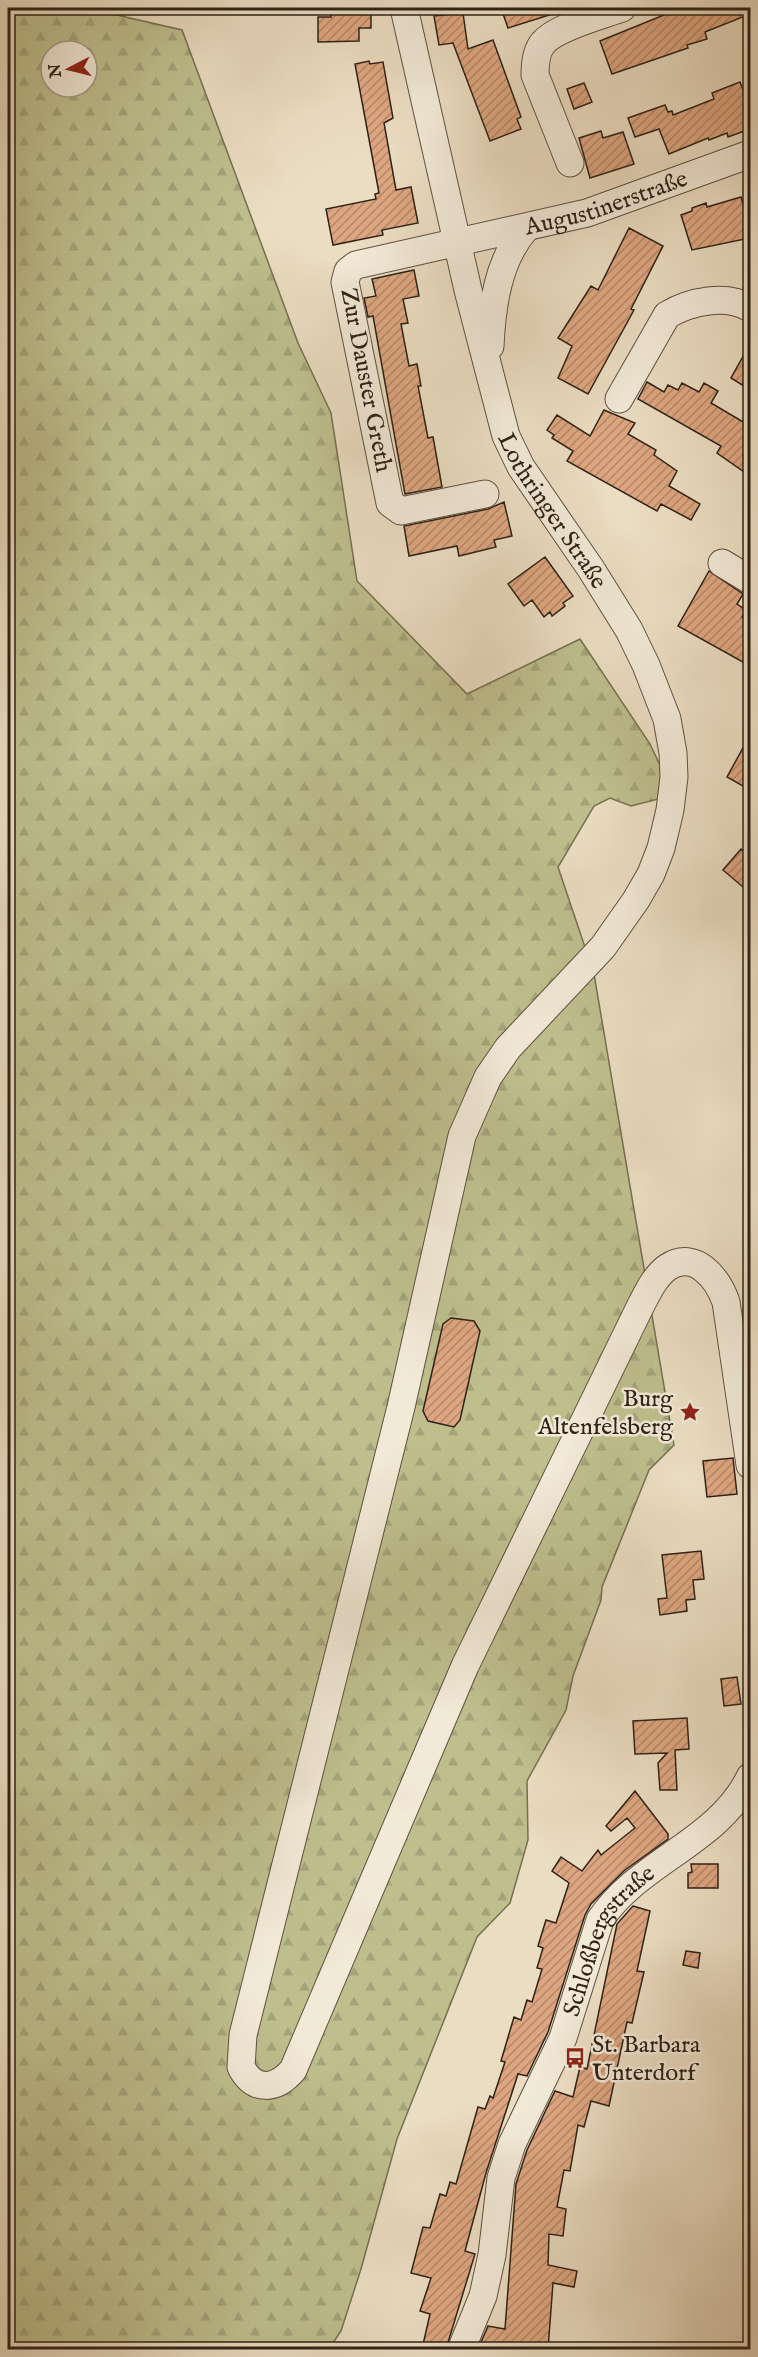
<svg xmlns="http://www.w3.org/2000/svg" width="758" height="2357" font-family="'IM FELL English',serif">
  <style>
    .forest { fill: url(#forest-firs); stroke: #767052; stroke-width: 1.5; fill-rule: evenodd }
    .building { fill: url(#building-hatch); stroke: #2e2217; stroke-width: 1.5 }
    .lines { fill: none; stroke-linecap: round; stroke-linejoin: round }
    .minor-casing { stroke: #5d5142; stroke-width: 29 }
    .minor { stroke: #f2e9d7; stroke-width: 27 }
    .labels { text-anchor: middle; stroke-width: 5; stroke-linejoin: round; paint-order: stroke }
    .street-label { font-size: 24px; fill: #2e2217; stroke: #f2e9d7 }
    .poi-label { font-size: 24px; fill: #2e2217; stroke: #f2e9d7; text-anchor: end }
  </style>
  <defs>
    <pattern id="forest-firs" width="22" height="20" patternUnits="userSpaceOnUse" patternTransform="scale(1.5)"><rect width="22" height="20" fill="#bfbf8e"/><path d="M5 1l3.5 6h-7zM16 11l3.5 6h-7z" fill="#a4a47a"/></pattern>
    <pattern id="building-hatch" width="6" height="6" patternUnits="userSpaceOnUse" patternTransform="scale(1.5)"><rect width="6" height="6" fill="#dea680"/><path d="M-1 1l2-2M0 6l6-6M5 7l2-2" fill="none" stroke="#b48768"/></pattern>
  </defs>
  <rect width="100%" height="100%" fill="#ebddc2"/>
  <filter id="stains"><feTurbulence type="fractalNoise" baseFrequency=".00333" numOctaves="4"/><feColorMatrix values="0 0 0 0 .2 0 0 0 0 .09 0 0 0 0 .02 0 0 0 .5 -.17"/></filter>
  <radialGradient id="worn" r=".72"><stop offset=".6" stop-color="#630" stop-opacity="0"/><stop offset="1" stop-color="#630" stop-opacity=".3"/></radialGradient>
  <!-- forest -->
  <path class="forest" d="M8,8H86L182,30L298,343L331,413L357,581L467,694L580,639L650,744L674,795L631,806L610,798L594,806L558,867L594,974L674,1445L649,1470L602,1587L601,1600L573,1676L566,1710L527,1781L528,1840L510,1903L477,1937L397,2139L361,2269L341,2331L329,2349L8,2350ZM51,51H87V87H51Z"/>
  <!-- building -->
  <path class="building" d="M330,8L371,9V28H359V41L318,42V17H331Z
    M501,8H561L562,11L508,28Z
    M681,8H750V14L705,32L707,39L687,45L688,48L612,74L600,41Z
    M463,13L468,49L493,40L521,117L517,119L521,129L490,141L453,43L439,45L434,16Z
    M369,61L370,64L383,62L393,118L384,123L396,190L411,187L418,223L382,230L383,235L333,245L326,209L376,199L375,194L379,193L355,64Z
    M740,82L744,92L750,90V129L728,137L727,133L709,140L708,138L669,154L659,129L635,137L628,118L665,105L668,112L672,111L673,115L714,99L712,93Z
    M584,83L592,102L574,109L567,89Z
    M601,131L603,138L623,132L634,164L590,178L579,138Z
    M741,197L750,228V238L692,250L681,215L692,211V208L706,203L707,207Z
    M629,228L663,246L631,309L634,310L588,394L558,378L572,346L558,338L591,286L598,290Z
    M414,270L419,296L403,299L408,323L401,324L409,366L417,364L421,386H418L428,438L433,437L442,487L405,494L373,316L368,317L364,298L376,296L372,279Z
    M750,344V390L731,378Z
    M647,382L664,392L668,385L678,390L682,383L699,392L704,383L718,391L711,403L750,426V476L717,453L721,446L638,399Z
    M604,410L635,423L628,434L656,450L654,455L677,471L669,486L700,504L691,520L661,504L657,511L567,461L573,451L552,438L554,435L547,430L557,415L590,436Z
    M504,502L512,536L494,540L496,547L459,556L457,546L409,556L404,526L488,509Z
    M545,557L573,596L563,603L565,606L552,616L550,612L544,617L532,600L524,606L508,584Z
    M709,571L743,594L737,604L746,610L742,617L750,622V666L678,626Z
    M750,735V790L727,777Z
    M741,849L750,857V893L723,870Z
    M451,1318L474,1321L480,1331L460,1420L454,1427L428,1421L423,1411L443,1324Z
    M733,1458L737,1494L707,1497L703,1461Z
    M701,1551L704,1579L693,1580L695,1599L686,1600L687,1611L660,1615L658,1599L667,1598L662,1555Z
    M737,1677L741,1704L724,1706L721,1679Z
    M687,1718L689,1749L675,1750L677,1790H660L658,1763L667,1753L635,1754L633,1721Z
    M635,1791L668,1834V1839L625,1870L591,1904L585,1915L548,2032L527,2076L518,2074L486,2173L465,2251L475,2254L446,2349H422L430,2314L420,2311L431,2278L411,2273L423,2227L430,2228L440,2194L446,2196L450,2182L456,2184L478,2107L485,2109L490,2096L493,2098L505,2062L501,2061L514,2017L521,2020L527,2000L532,2002L542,1969L537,1968L543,1948L538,1946L546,1920L556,1923L569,1883L552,1871L561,1857L582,1871L598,1850L601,1855L635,1828L627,1818L611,1831L606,1826Z
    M691,1864H718V1888H688V1873L692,1872Z
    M633,1906L650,1911L637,1971L644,1972L632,2023L627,2022L609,2106L591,2101L584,2127L578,2125L570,2171L564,2170L557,2207L566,2209L563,2236L549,2234L548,2265L577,2271L574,2287L553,2283L548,2349H478L488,2326L505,2329L516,2184L527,2150L555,2091L573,2097L580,2067L587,2069L617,1924Z
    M686,1951L700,1953L698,1968L683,1965Z"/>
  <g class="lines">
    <!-- minor casing -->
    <g class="minor-casing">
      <g id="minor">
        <path id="s1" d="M404,8L468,290L506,436L521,467L591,569L629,630L646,665L667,719L673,753L674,777L670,810L661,848L651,874L636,900L603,947L508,1048L488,1077L462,1136L401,1407L243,2035L241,2067C254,2092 276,2090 293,2070L465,1666L641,1305C648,1292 655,1276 668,1267C695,1249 718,1279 726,1302L750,1465"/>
        <path d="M570,163L535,75C535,64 536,51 543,43C556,27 603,15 622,8"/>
        <path d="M490,346C492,305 498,260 526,228"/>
        <path d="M619,399L667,315C691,301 726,294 750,308"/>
        <path id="s2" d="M485,494L401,511L390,503L345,282L348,271L356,265L587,213L750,154"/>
        <path d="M722,563L750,580"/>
        <path id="s3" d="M461,2350L483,2296L492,2255L501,2178L512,2144L563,2038L600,1920C639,1861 719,1842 750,1777"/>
      </g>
    </g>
    <!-- minor -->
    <use href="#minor" class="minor"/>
  </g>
  <!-- icons -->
  <defs>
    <g id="sight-bare" transform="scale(1.62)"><path d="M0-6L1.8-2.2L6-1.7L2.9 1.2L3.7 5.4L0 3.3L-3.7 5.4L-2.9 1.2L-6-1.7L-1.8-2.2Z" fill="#8f2418" stroke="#f2e9d7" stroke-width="2.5" paint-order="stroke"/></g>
    <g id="bus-bare" transform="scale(1.62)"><path d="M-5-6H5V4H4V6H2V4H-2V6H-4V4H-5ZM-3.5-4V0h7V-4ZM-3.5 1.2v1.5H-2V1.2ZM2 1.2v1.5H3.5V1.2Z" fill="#8f2418" stroke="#f2e9d7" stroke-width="2.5" paint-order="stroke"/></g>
  </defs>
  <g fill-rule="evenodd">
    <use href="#sight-bare" x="690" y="1412"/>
    <use href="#bus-bare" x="575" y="2058"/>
  </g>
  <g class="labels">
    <!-- street labels -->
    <g class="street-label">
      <text dy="8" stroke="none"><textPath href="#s2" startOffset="604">Augustinerstraße</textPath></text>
      <text transform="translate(367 380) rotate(79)" y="8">Zur Dauster Greth</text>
      <text dy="8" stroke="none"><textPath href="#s1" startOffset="528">Lothringer Straße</textPath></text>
      <text dy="8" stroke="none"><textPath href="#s3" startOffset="441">Schloßbergstraße</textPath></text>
    </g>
    <!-- poi labels -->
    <g class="poi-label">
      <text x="673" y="1406">Burg<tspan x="673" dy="28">Altenfelsberg</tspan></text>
      <text x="592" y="2052" text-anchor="start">St. Barbara<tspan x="592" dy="28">Unterdorf</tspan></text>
    </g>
  </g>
  <!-- margin -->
  <rect width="758" height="2357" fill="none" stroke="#ebddc2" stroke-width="30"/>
  <rect x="9" y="9" width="740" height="2339" fill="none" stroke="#2e2217" stroke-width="3"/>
  <rect x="15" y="15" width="728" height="2327" fill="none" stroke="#2e2217" stroke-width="1.5"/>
  <!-- north arrow -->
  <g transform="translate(69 69) rotate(263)"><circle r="28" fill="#f2e9d7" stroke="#a4998a" stroke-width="1.5"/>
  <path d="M0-4.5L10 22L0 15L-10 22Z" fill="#8f2418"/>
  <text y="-9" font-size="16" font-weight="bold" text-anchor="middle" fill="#2e2217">N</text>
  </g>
  <rect width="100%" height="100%" filter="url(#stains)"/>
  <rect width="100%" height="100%" fill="url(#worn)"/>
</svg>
